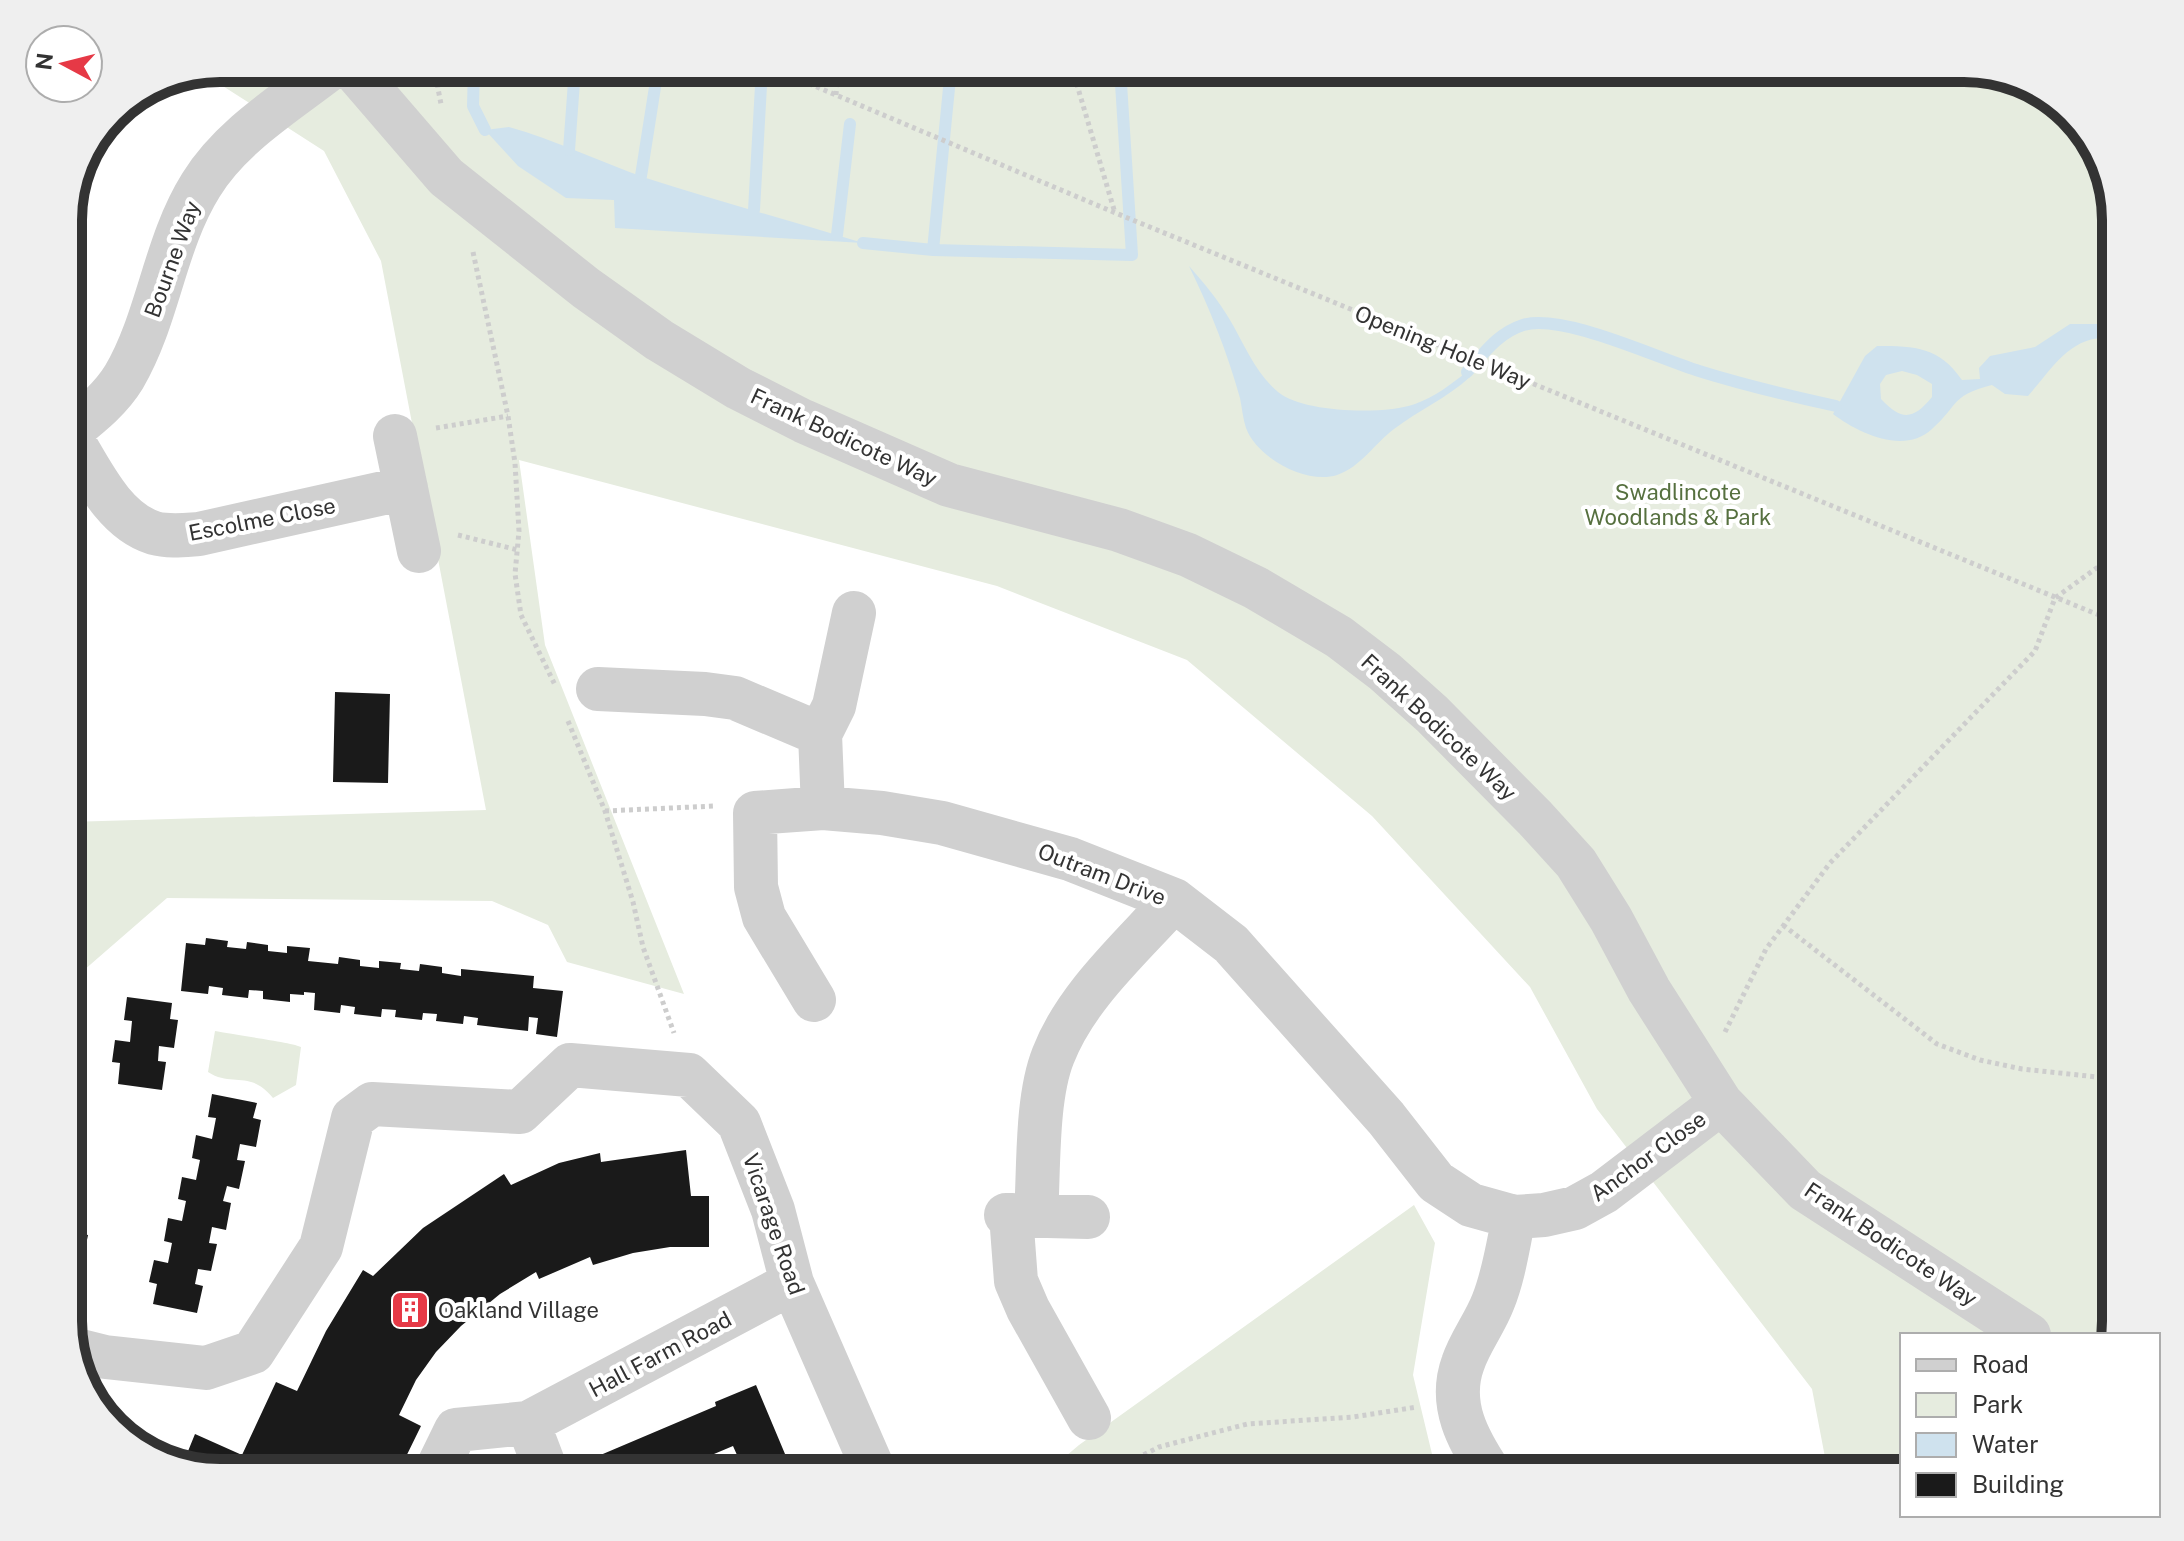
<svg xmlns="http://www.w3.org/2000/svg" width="2184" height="1541" font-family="'Public Sans',sans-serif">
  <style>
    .green { fill: #e6ecdf }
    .water { fill: #cfe2ee; fill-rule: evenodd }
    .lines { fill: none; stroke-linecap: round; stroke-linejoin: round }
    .stream { stroke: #cfe2ee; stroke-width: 12 }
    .building { fill: #1a1a1a }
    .path { stroke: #cdcdcd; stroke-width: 5; stroke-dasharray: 4 4; stroke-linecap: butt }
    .minor { stroke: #d0d0d0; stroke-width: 44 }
    .labels { text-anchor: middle; stroke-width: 8; stroke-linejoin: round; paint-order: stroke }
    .street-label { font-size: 22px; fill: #333; stroke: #fff }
    .park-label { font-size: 22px; fill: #56703f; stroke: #fff }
    .poi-label { font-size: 22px; fill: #333; stroke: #fff; text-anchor: start }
    .rim { fill: none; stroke: #333; stroke-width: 10 }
  </style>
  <rect width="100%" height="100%" fill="#fff"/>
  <!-- green -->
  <path class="green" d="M220,68H1965L2056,99L2100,152L2116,219V1322L2111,1335H1902V1473H1828L1812,1389L1597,1109L1530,987L1372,816L1187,660L997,586L519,460L545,645L684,994L567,962L548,925L492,901L167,898L68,984V822L486,810L381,261L324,151L204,74Z
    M215,1031C230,1034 295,1043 301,1047L296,1085L273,1098C249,1069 233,1088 208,1072Z
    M1414,1205L1435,1243L1413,1375L1432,1454L1408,1473H1046L1079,1445Z"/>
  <!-- water -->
  <path class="water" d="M509,127C556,140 600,162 646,178C718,201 791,221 863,243L615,228L614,200L566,198L518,166L485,130Z
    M1189,266C1204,283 1219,301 1230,320C1244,344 1256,374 1278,392C1303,413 1385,415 1415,404C1435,397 1451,384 1467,372L1470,377C1447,398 1419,410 1394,429C1375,443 1361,467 1337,475C1307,485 1257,458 1246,428C1243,419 1242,408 1240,398C1227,352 1210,309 1189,266Z
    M2070,324H2116V340C2074,329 2052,369 2028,396L2005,394L1992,385C1950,396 1960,404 1932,429C1904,455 1858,433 1833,414L1865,356L1877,346C1916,346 1939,347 1962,380L1980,379L1979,368L1990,356L2035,347ZM1902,371L1917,375L1932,384V397C1913,420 1902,421 1881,399L1880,384L1886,375Z"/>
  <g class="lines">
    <!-- stream -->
    <path class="stream" d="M474,68L473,106L485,130
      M640,68L761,78
      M855,80L857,68
      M569,150L575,68
      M641,176L658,68
      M754,210L762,68
      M837,235L850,124
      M863,243L933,250L1132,255L1120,68
      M933,250L951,68
      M1467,372C1484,353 1498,333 1523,325C1563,313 1657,358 1699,371C1744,385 1790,396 1836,406"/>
  </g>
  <!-- building -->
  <path class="building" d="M335,692L390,694L388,783L333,782Z
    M206,938L228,941L227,947L246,949L247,942L268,945V951L287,953V946L310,948L308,961L338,964L339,957L360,960V966L379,968V961L401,963L400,969L419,971L420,964L442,967V973L461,976V969L534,976L533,988L563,991L557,1037L536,1034L538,1018L529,1017L528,1031L477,1025L478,1018L464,1016L463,1024L436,1021L437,1014L423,1013L422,1020L395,1017L396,1010L382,1009L381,1017L354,1014L355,1007L341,1005L340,1013L314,1010L315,993L304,992V995L290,994V1002L263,999V991L249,990L248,998L222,995L223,988L209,986L208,994L181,991L186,943L205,945Z
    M127,997L172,1003L170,1019L178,1020L174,1048L159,1046L158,1061L166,1062L162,1090L118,1084L120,1063L112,1062L115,1040L130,1042L132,1021L124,1020Z
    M212,1094L257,1103L253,1118L261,1120L256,1147L240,1144L237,1160L245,1161L239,1189L227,1186L223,1201L231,1203L226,1230L212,1227L209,1243L217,1244L211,1271L198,1269L195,1284L203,1286L197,1313L153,1304L157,1284L149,1282L154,1260L168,1263L172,1243L164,1241L168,1218L182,1221L186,1201L178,1199L182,1177L196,1180L200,1160L192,1158L196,1135L212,1139L216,1118L208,1117Z
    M686,1150L691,1196H709V1247H670L633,1253L593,1265L590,1257L539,1279L536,1272L500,1294L461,1326L436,1352L416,1380L399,1415L421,1426L398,1473H219L184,1461L195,1434L242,1455L276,1382L297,1391L326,1331L363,1270L373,1276L423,1228L504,1174L511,1185L559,1163L600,1153L601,1162Z
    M68,1231L88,1235L79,1279L68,1277Z
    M756,1385L793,1473H745L733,1446L669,1473H589L584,1462L716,1406L715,1402Z"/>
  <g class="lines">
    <!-- path -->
    <path class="path" d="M434,68L441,104
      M772,68L1118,214L2116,622
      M1072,68L1115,213
      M836,95L838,68
      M473,252L508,416L515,463L519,531L515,574L521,615L555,685
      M436,428L508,416
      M458,535L518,550
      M568,721L605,811L633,902L643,947L674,1033
      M605,811L715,806
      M1783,925L1937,1044L1980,1060L2022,1069L2116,1079
      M1725,1032L1766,949L1830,863L2035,651L2055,598L2116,554
      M1108,1473L1159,1447L1247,1424L1353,1417L1417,1407"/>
    <!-- minor -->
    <path class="minor" d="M352,68L446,177L586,288L659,340L738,388L803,421L949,485L1119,530L1188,555L1256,588L1339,637L1385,672L1432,714L1535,818L1576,863L1611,919L1649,990L1721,1103L1805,1190L2029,1335
      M68,433C89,416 110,400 124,377C159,317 164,244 201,185C231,136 286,103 331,68
      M68,433C90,468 112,520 154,533C169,537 184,535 199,534L406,488
      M395,436L419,551
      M598,689L705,694L735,698L820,734
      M823,808L820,734L834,706L854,613
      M814,1000L764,917L756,887L755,813L823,808L882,813L942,823L1070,859L1174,900L1231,944L1386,1118L1436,1182L1471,1205L1514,1217
      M1006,1215L1088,1217
      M1011,1215L1016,1281L1028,1309L1089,1418
      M1036,1216C1039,1169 1036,1099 1053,1056C1076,996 1131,948 1174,900
      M73,1349L105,1357L206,1368L253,1352L321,1247L353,1118L372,1104L520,1112L570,1065L689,1075L739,1123L773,1210L792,1283L875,1473
      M528,1423L547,1473
      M435,1473L456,1430L528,1423L792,1283
      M1490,1473C1468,1440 1448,1404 1463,1363C1470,1342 1485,1323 1493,1302C1504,1275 1508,1245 1514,1217L1544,1215L1575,1208L1604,1192L1721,1103"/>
  </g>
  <!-- icons -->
  <defs>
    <g id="building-square" transform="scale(2)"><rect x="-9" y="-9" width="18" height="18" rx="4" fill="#e63946" stroke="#fff"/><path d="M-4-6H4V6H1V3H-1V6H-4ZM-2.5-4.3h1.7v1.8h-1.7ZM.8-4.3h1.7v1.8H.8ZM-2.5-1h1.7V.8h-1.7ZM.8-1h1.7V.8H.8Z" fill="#fff"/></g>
  </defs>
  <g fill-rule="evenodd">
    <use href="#building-square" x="410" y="1310"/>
  </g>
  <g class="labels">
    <!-- street labels -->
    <g class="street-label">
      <text transform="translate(172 259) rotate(-70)" y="8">Bourne Way</text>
      <text transform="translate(1443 347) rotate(22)" y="8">Opening Hole Way</text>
      <text transform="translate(844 437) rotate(25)" y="8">Frank Bodicote Way</text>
      <text transform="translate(262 519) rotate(-11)" y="8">Escolme Close</text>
      <text transform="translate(1439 727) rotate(43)" y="8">Frank Bodicote Way</text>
      <text transform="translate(1102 874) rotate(21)" y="8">Outram Drive</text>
      <text transform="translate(1648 1156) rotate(-36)" y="8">Anchor Close</text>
      <text transform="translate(774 1224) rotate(71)" y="8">Vicarage Road</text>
      <text transform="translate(1891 1244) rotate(34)" y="8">Frank Bodicote Way</text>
      <text transform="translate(660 1354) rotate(-28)" y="8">Hall Farm Road</text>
    </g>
    <!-- park labels -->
    <g class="park-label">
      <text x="1678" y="500">Swadlincote<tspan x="1678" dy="25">Woodlands &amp; Park</tspan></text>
    </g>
    <!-- poi labels -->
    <g class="poi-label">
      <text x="438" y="1318">Oakland Village</text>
    </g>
  </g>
  <!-- crop -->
  <path d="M0 0H2184V1541H0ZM220 82H1964A138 138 0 0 1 2102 220V1321A138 138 0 0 1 1964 1459H220A138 138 0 0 1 82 1321V220A138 138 0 0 1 220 82Z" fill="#efefef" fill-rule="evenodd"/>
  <path class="rim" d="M220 82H1964A138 138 0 0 1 2102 220V1321A138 138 0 0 1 1964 1459H220A138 138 0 0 1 82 1321V220A138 138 0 0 1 220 82Z"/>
  <!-- legend -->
  <rect x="1900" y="1333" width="260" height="184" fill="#ffffff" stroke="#adadad" stroke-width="2"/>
  <rect x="1916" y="1359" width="40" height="12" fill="#d0d0d0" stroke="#adadad" stroke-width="2"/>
  <text x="1972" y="1373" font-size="24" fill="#333333">Road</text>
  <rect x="1916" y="1393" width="40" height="24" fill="#e6ecdf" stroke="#adadad" stroke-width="2"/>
  <text x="1972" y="1413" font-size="24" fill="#333333">Park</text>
  <rect x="1916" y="1433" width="40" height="24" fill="#cfe2ee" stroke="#adadad" stroke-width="2"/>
  <text x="1972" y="1453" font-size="24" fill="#333333">Water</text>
  <rect x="1916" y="1473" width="40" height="24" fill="#1a1a1a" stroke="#adadad" stroke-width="2"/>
  <text x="1972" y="1493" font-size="24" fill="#333333">Building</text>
  <!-- north arrow -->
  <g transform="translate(64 64) rotate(277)"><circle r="38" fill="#ffffff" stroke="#adadad" stroke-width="2"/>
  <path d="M0-6L14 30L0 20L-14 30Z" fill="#e63946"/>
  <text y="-12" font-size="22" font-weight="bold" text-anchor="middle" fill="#333333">N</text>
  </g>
</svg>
